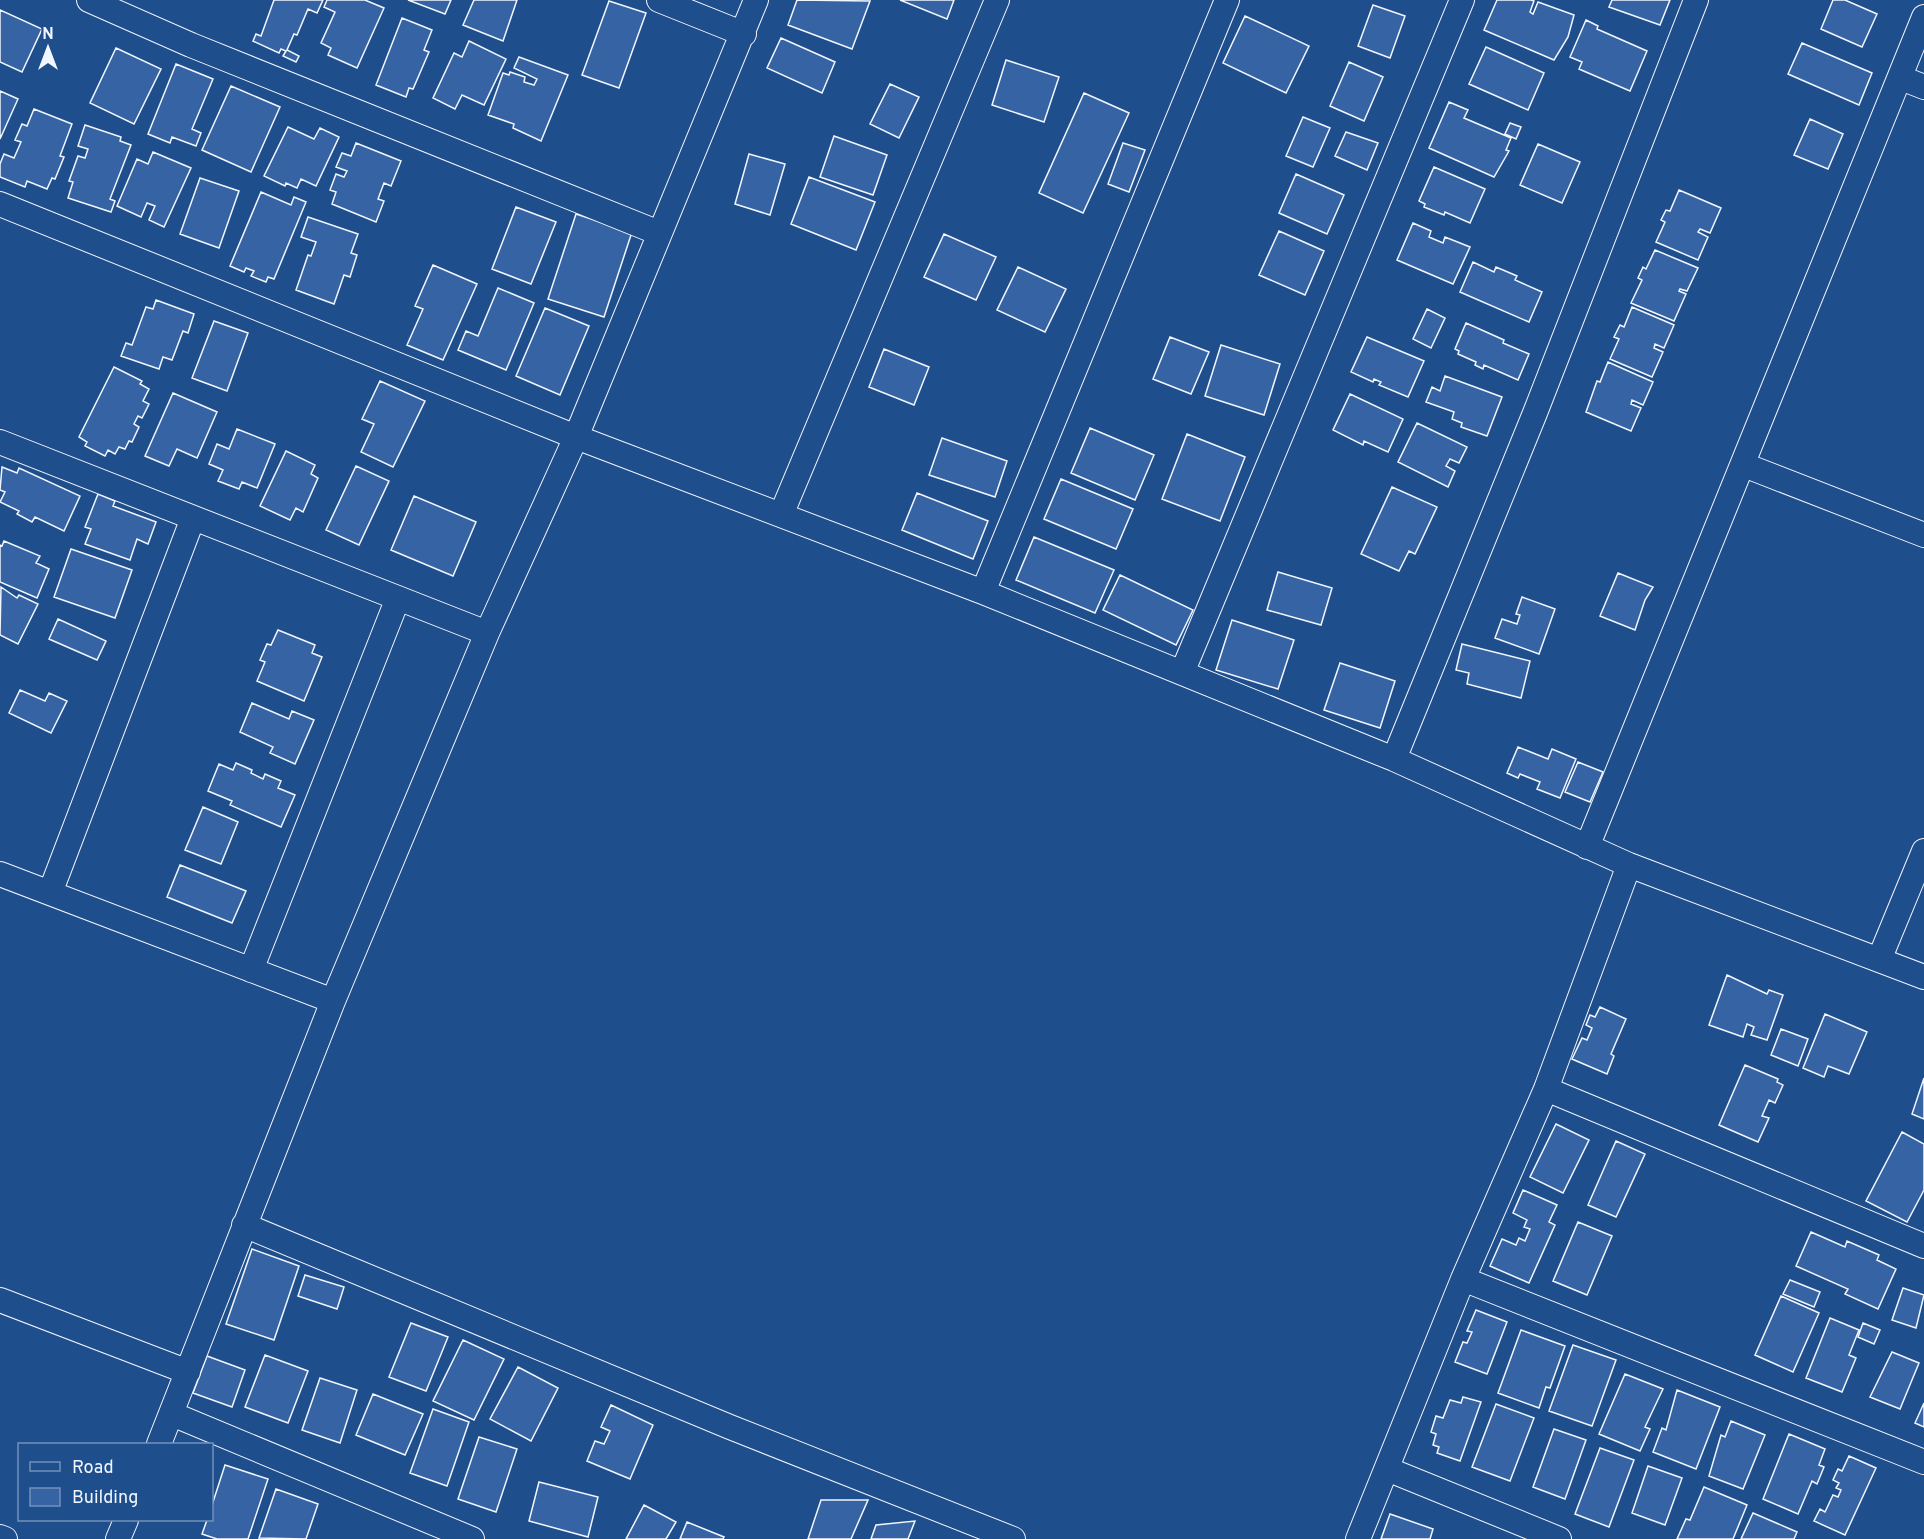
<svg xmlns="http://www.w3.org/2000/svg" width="1924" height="1539" font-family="Overpass,sans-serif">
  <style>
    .building { fill: #3563a3; stroke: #f2f6ff; stroke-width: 1.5 }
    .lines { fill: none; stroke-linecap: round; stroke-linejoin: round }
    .minor-casing { stroke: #f2f6ff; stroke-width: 26 }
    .minor { stroke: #1f4e8c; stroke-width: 24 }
  </style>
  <rect width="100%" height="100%" fill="#1f4e8c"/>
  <!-- building -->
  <path class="building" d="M274,0H323L317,13L308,9L297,35L294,34L287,50L299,56L296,62L283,56L286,51L281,49L279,53L253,41L256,34L261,36Z
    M327,0H365L384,8L357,68L328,55L331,48L321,43L335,12L324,7Z
    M408,0H451L445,14Z
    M474,0H517L503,41L463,25Z
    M797,0L870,1L852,49L788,25Z
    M900,0H954L947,19Z
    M1497,0H1531L1534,1L1530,12L1533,14L1538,2L1574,15L1568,37L1554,60L1484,30Z
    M1612,0H1670L1660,25L1609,7Z
    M1833,0H1845L1877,14L1862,47L1821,29Z
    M609,1L646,13L619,88L582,75Z
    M1373,5L1405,16L1390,58L1358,46Z
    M0,10L42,29L22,72L0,62Z
    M1245,16L1309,46L1286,93L1223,63Z
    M402,18L432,30L424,50L429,52L413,89L409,88L406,97L376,85Z
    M1586,20L1598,26L1597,29L1647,51L1630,91L1579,69L1582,62L1570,57Z
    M781,38L835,62L822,93L767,68Z
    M469,41L506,59L484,105L462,95L455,109L433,98L454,53L462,57Z
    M1802,43L1872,73L1859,105L1788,74Z
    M1486,47L1544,73L1528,110L1469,84Z
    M116,48L161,69L134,124L90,103Z
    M519,57L568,75L541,141L513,128L514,124L488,115L503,73L509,75L510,72L525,77L524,82L534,85L537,79L514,68Z
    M1006,60L1059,77L1044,122L992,105Z
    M1349,62L1383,77L1364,121L1330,106Z
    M176,64L213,79L192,129L201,133L196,146L172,137L170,143L148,134Z
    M890,84L919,97L899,138L870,124Z
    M231,86L280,107L251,172L202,150Z
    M0,91L18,99L0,139Z
    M1084,93L1129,113L1083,213L1039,193Z
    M1449,102L1468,110L1464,118L1511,138L1506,150L1509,151L1494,177L1429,148Z
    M34,109L72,124L60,156L64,157L55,179L52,178L47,189L27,181L25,187L0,177V164L4,154L14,158L21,142L15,140L22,124L27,126Z
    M1303,117L1330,128L1313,167L1286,156Z
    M1810,119L1843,134L1828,169L1794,155Z
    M1510,123L1521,127L1516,139L1505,134Z
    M85,125L121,137L120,141L131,145L110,199L115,201L111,212L68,198L73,182L69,181L78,156L85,158L88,149L78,146Z
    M288,127L314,139L320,128L339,137L316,186L301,179L297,188L286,183L285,186L264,176Z
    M1346,132L1378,143L1367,170L1335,156Z
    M834,136L887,155L873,195L820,177Z
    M356,143L401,161L391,186L384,183L378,199L384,201L376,222L332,204L336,192L330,190L336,174L344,177L347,171L336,167L342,153L351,156Z
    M1123,143L1145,150L1129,192L1108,184Z
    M1538,144L1580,162L1562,203L1520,185Z
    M153,152L191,168L164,227L149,220L155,206L147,203L141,217L117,206L137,159L148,164Z
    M749,154L785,164L770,215L735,204Z
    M1434,167L1485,189L1470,223L1445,212L1444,215L1424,207L1425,204L1419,201Z
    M1296,174L1344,195L1327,234L1279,213Z
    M809,177L875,202L856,250L791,224Z
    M200,178L239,191L219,248L180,234Z
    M1679,190L1721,208L1710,233L1700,229L1698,232L1708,237L1698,260L1656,242L1665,222L1661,220L1666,210L1670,211Z
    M261,192L291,205L294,197L306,202L274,279L268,277L266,282L251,276L254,271L246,268L244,272L230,266Z
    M516,207L556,222L531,284L492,269Z
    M576,214L632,232L604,317L548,299Z
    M308,217L358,234L351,253L357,255L350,277L344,275L334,304L296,290L308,255L311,256L316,242L301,237Z
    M1413,223L1431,231L1429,237L1443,243L1445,237L1470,247L1453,284L1397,260Z
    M1279,231L1324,251L1305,295L1259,275Z
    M944,234L996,257L976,300L924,277Z
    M1655,250L1698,268L1687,291L1680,289L1679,291L1686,294L1674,321L1631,303L1642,280L1638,278L1643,267L1646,269Z
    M1473,262L1494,272L1496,267L1517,276L1515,280L1542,292L1529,322L1460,292Z
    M433,265L477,284L443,360L407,345L423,309L415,306Z
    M1018,267L1066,289L1045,332L997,310Z
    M498,288L534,303L506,370L458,350L466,331L478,336Z
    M156,300L194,314L188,333L183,331L172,360L163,357L159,369L121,356L126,343L132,345L146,307L153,309Z
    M1632,307L1674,325L1664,348L1655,344L1654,348L1663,352L1652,377L1610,359L1619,339L1614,337L1620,325L1624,327Z
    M545,308L589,326L560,395L516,376Z
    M1427,309L1445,318L1431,348L1413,339Z
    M214,321L248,333L227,391L192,378Z
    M1466,323L1504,340L1503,343L1529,354L1518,380L1484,365L1483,369L1475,365L1476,362L1458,354L1459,351L1455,349Z
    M1170,337L1209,352L1191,394L1153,379Z
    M1367,337L1424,361L1408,397L1379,385L1381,382L1374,379L1373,382L1351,372Z
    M1221,345L1280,364L1264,415L1205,396Z
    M884,349L929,367L914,405L869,387Z
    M1608,362L1653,382L1643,405L1632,400L1631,404L1641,408L1631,431L1586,412L1597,381L1600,382Z
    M114,367L142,381L140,384L149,389L143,401L149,404L142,418L138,416L134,424L139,427L132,442L129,441L125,449L119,447L115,454L108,450L105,456L85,446L87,442L79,437Z
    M1445,376L1502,397L1487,436L1461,427L1462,423L1452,419L1454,412L1426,402L1432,387L1440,391Z
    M380,381L425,401L393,467L361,452L374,424L362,419Z
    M173,393L217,412L197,458L177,449L169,466L145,456Z
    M1350,394L1403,419L1388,452L1364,441L1363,445L1333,430Z
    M1417,423L1467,447L1459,463L1450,459L1446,466L1455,471L1448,487L1398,462Z
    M1090,428L1154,455L1135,500L1071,473Z
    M237,429L275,444L257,488L242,482L239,489L218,481L223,470L209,464L217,444L229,449Z
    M1187,434L1245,457L1220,521L1162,499Z
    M942,438L1007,461L995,497L929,475Z
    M286,451L315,465L311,474L318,478L303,512L296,508L290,520L260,506Z
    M356,466L389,481L359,545L326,530Z
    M2,467L17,473L19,468L80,496L64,531L35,517L32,522L17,514L19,511L0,502L5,492L0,490Z
    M1061,479L1133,509L1116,549L1044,519Z
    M1392,487L1437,507L1415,554L1409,551L1399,571L1361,554Z
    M917,493L988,521L973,559L902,530Z
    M98,494L115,501L113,506L156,522L148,544L137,539L130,560L85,544L91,529L85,527Z
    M414,496L476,522L453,576L391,550Z
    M1034,537L1114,570L1095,613L1016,580Z
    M4,541L40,556L36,563L49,569L37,598L0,582V545L2,546Z
    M71,549L132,570L115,618L54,597Z
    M1278,572L1332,588L1321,625L1267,610Z
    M1618,573L1653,587L1645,600L1635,630L1600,616Z
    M1120,575L1193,610L1176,645L1103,610Z
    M1,587L17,598L19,595L38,604L18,644L0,635Z
    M1522,597L1555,609L1539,654L1495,638L1502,619L1517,624L1520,615L1516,614Z
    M58,619L106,641L97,660L49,639Z
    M1232,620L1294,640L1278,689L1216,670Z
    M278,630L315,645L312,653L322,657L304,701L257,681L265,662L260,660L267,644L271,645Z
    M1462,644L1530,661L1521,698L1467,684L1469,673L1456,670Z
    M1340,663L1395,681L1380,728L1324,710Z
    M20,690L45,701L49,693L67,701L51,733L9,713Z
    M252,703L289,719L292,711L314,720L295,764L270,753L273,747L240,732Z
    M1518,747L1548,759L1552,749L1576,759L1560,798L1537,789L1540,782L1520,774L1518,778L1507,773Z
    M1578,762L1603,772L1590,802L1565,792Z
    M236,763L252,770L251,773L263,779L265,774L281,781L278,788L295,795L281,827L230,805L232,801L208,791L219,764L233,770Z
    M203,807L238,822L221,864L185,850Z
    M180,865L246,891L232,923L167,897Z
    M1727,975L1767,994L1769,990L1783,995L1767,1040L1751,1035L1754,1027L1747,1024L1743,1037L1709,1025Z
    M1600,1007L1626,1019L1611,1054L1614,1056L1607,1074L1572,1059L1582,1038L1587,1040L1592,1028L1586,1025L1590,1015L1595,1017Z
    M1825,1014L1867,1032L1849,1074L1828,1066L1824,1077L1803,1068Z
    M1781,1029L1808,1039L1798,1066L1771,1055Z
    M1745,1065L1778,1079L1777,1082L1783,1085L1775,1103L1769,1100L1762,1116L1769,1118L1758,1142L1719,1125Z
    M1924,1078V1119L1912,1114Z
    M1556,1124L1589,1140L1563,1193L1530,1177Z
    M1902,1132L1924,1144V1190L1907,1222L1866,1201Z
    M1616,1141L1645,1154L1616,1217L1588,1205Z
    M1523,1190L1557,1205L1549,1222L1555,1225L1529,1283L1490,1266L1502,1239L1516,1245L1519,1238L1525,1241L1530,1229L1524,1227L1527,1220L1513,1213Z
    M1578,1222L1612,1236L1587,1295L1553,1281Z
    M1811,1232L1845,1247L1847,1241L1879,1255L1877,1260L1896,1269L1878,1309L1845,1294L1848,1289L1796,1266Z
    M252,1249L299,1266L274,1340L226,1324Z
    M305,1275L344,1287L337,1309L298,1296Z
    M1790,1280L1820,1292L1814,1307L1783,1294Z
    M1903,1288L1924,1295L1916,1328L1892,1320Z
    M1781,1296L1819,1313L1793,1372L1755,1355Z
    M1476,1310L1507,1322L1487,1374L1455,1362L1463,1342L1467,1343L1472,1332L1467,1331Z
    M1830,1318L1859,1330L1849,1355L1856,1358L1842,1392L1806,1378Z
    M411,1323L448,1337L426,1391L389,1377Z
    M1863,1323L1880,1330L1874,1344L1858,1337Z
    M1521,1330L1565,1346L1550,1388L1546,1387L1539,1408L1498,1393Z
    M463,1340L504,1359L474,1420L433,1401Z
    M1573,1345L1616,1360L1592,1426L1549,1411Z
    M1892,1352L1919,1363L1900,1409L1870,1397Z
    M265,1355L308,1371L288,1423L245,1407Z
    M207,1356L245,1370L232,1407L193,1393Z
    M518,1367L558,1388L531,1441L490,1419Z
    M1625,1374L1663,1389L1645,1427L1650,1429L1640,1451L1599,1434Z
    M320,1378L357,1390L340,1443L302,1430Z
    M1677,1390L1720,1407L1696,1469L1653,1452L1662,1428L1666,1430Z
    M373,1394L423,1414L405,1455L356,1435Z
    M1463,1397L1481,1402L1460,1461L1437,1453L1439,1447L1433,1445L1436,1434L1431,1432L1436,1416L1443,1418L1450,1400L1461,1403Z
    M1924,1403V1427L1915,1423Z
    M1496,1404L1534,1418L1510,1481L1472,1467Z
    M611,1405L653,1425L630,1479L587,1461L595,1441L604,1444L610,1431L601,1427Z
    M433,1409L469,1422L447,1486L410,1473Z
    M1731,1421L1765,1435L1743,1489L1709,1476L1721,1435L1725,1437Z
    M1554,1429L1586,1440L1565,1499L1533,1487Z
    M1789,1434L1825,1449L1819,1465L1824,1467L1817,1484L1812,1481L1798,1514L1763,1499Z
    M479,1437L517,1449L496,1512L458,1499Z
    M1600,1448L1634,1460L1609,1527L1575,1514Z
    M1849,1456L1876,1468L1845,1535L1814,1521L1820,1509L1825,1512L1833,1495L1838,1497L1841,1490L1836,1488L1839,1483L1833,1480L1838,1469L1842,1471Z
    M225,1465L268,1479L248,1539H217L202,1534L207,1520H212V1505Z
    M1648,1466L1682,1478L1665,1525L1632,1513Z
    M539,1482L598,1497L588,1537L529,1521Z
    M1704,1487L1747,1505L1733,1539H1677L1686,1519L1690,1520Z
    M276,1489L318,1504L306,1539L259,1538Z
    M821,1500H868L851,1539H808Z
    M644,1505L676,1522L666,1539H626Z
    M1753,1513L1797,1532L1794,1539H1741Z
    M1390,1514L1433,1529L1430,1539H1381Z
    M915,1521L908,1539H871L876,1525Z
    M687,1522L724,1537L723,1539H680Z"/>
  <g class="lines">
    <!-- minor casing -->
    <g class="minor-casing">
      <path id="minor" d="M89,0L191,45L659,233
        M659,0L744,34
        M1901,78L1924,87
        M0,204L576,437L983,592L1394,759L1629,865L1924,977
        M0,442L487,633
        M1744,465L1924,535
        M781,515L997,0
        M983,592L1227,0
        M1182,673L1462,0
        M1394,759L1535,413L1696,0
        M1587,847L1924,17
        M0,874L333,1001
        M50,893L193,518
        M1879,960L1924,851
        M251,970L398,598
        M1546,1089L1924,1246
        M244,1225L730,1427L1013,1539
        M1463,1279L1924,1462
        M0,1300L188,1372
        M172,1414L472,1539
        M159,1444L333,1001L487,633L576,437L756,0
        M1387,1469L1559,1539
        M0,1537L5,1539
        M118,1539L126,1520
        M1358,1539L1463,1279L1546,1089L1629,865"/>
    </g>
    <!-- minor -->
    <use href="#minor" class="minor"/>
  </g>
  <!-- legend -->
  <rect x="18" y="1443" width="195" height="78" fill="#1f4e8c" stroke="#7391ba" stroke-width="1.5"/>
  <rect x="30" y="1462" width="30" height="9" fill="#1f4e8c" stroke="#7391ba" stroke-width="1.5"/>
  <text x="72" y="1473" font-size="18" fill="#f2f6ff">Road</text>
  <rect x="30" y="1488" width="30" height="18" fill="#3563a3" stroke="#7391ba" stroke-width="1.5"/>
  <text x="72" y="1503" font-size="18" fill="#f2f6ff">Building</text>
  <!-- north arrow -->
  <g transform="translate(48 48)" stroke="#1f4e8c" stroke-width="4.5" paint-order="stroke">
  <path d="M0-4.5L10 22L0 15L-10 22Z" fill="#f2f6ff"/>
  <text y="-9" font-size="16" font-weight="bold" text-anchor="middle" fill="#f2f6ff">N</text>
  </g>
</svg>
